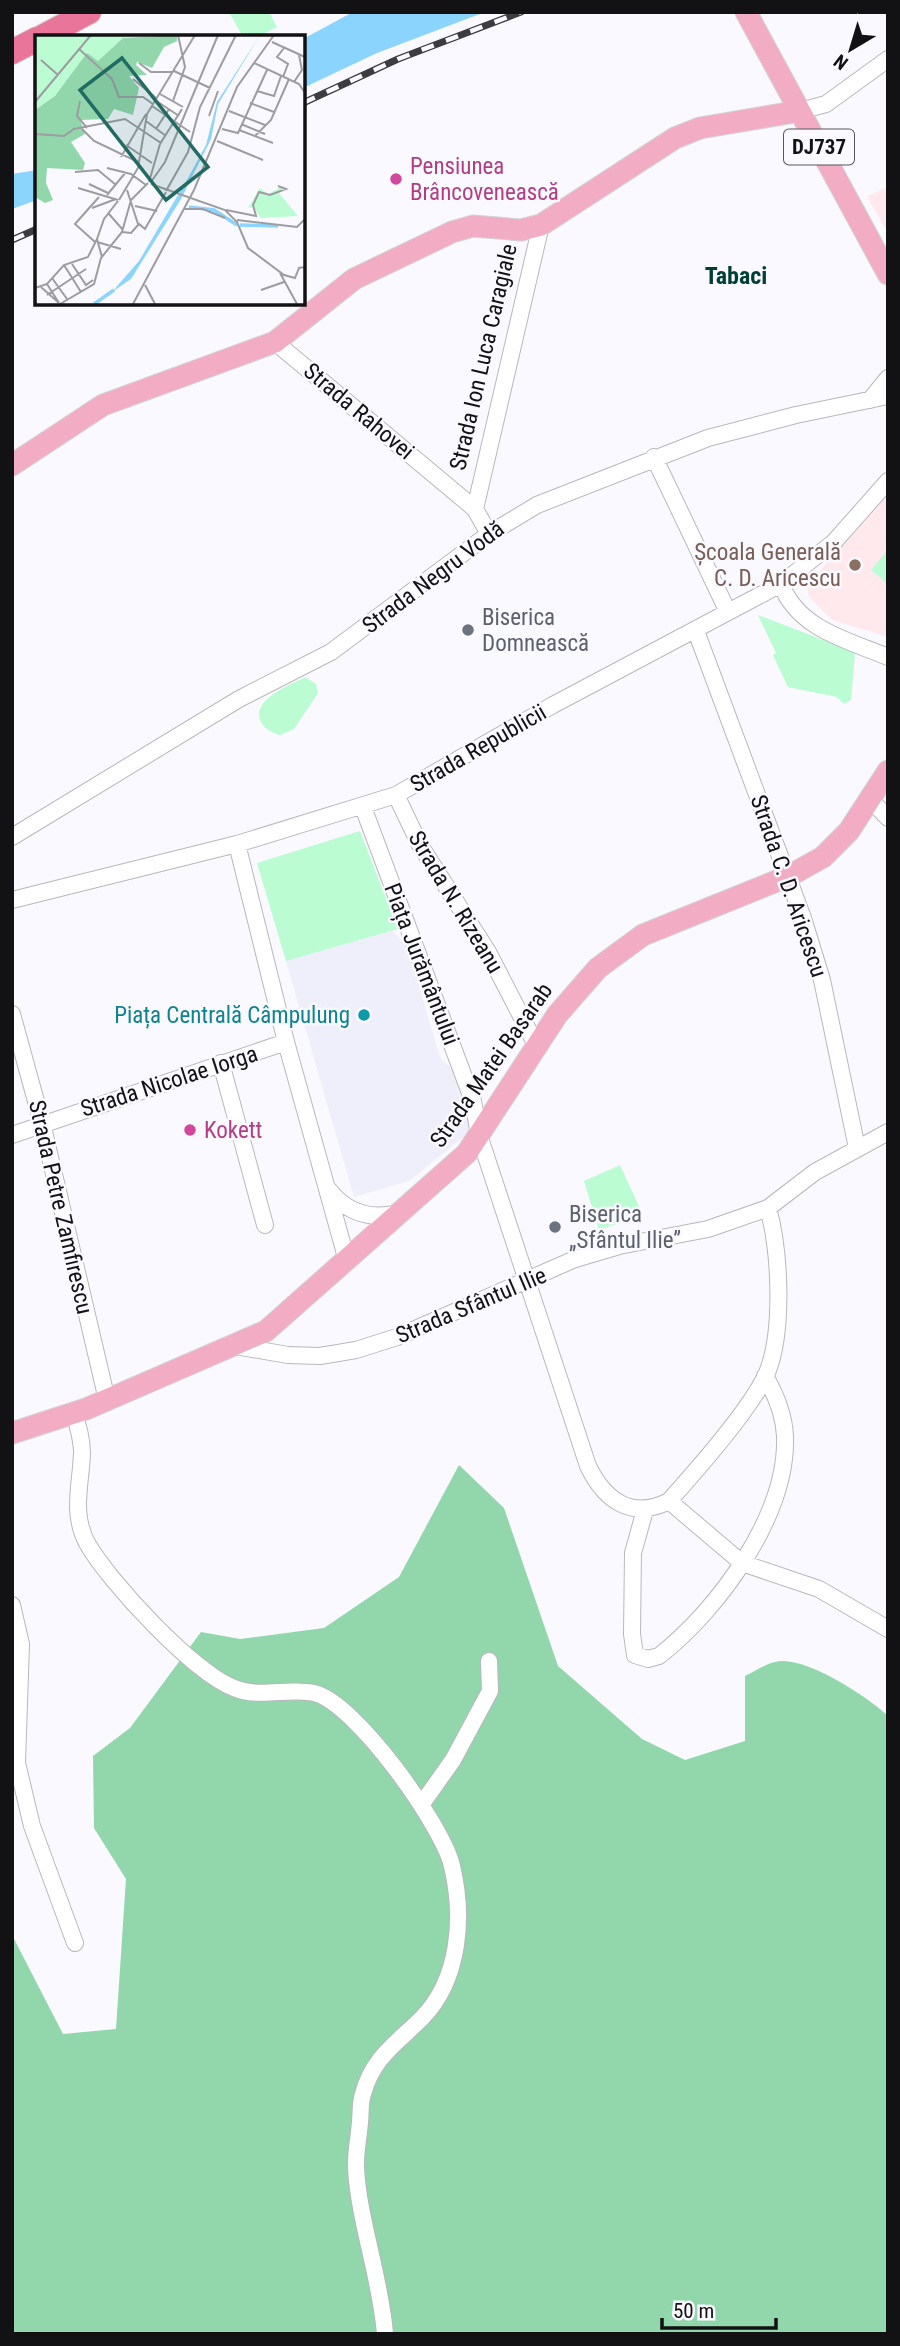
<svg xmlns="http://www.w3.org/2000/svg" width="900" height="2346" font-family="'Roboto Condensed',sans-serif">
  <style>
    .built { fill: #efeefb }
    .education { fill: #ffe9ed }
    .green { fill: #bbfcd2 }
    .forest { fill: #91d7ab }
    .water { fill: #8ad4fe }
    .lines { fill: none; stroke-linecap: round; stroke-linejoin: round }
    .minor-casing { stroke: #b8b8bd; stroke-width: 18 }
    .major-casing { stroke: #d4d4d5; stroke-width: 23 }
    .highway-casing { stroke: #d4d4d5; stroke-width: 26 }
    .minor { stroke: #fff; stroke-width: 16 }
    .major { stroke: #f2acc3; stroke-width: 21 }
    .highway { stroke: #ea759b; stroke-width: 24 }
    .rail-casing { stroke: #3d3d40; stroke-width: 7 }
    .rail { stroke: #f9f9ff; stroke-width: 4.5; stroke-dasharray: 13; stroke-linecap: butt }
    .hotel-dot { fill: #d1479c; stroke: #f9f9ff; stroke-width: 2.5 }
    .education-dot { fill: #8d6e63; stroke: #f9f9ff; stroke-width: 2.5 }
    .worship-dot { fill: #6b7280; stroke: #f9f9ff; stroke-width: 2.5 }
    .culture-dot { fill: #0f9aa8; stroke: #f9f9ff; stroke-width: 2.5 }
    .labels { text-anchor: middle; stroke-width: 5; stroke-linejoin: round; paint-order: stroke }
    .shield { fill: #f9f9ff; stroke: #57575a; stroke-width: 2 }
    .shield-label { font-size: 21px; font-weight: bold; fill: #121214 }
    .hotel-label { font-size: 23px; fill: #b23c85; stroke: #f9f9ff; text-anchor: start }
    .street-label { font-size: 23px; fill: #121214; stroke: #f9f9ff }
    .education-label { font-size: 23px; fill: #785e54; stroke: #f9f9ff; text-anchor: end }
    .worship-label { font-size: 23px; fill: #5b616d; stroke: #f9f9ff; text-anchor: start }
    .culture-label { font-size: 23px; fill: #0d838f; stroke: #f9f9ff; text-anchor: end }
    .neighbourhood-label { font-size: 24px; font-weight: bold; fill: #003f39; stroke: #f9f9ff }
    .inset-river { fill: none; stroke: #8ad4fe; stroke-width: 3.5 }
    .inset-road { fill: none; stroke: #9d9da1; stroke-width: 2 }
    .view { fill: #226b63; fill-opacity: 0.15; stroke: #226b63; stroke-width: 3.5 }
    .inset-edge { fill: none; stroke: #121214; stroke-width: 3.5 }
  </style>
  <rect width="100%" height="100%" fill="#f9f9ff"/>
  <!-- built -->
  <path class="built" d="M393,931L408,949L441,1060L455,1071L470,1122L468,1133L409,1181L354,1197L286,961Z"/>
  <!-- education -->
  <path class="education" d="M888,187V234L867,196Z
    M888,488V637L832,620L809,597L807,587Z"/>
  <!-- green -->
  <path class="green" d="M229,12H269L277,27L257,37H243Z
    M888,550V584L871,570Z
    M758,615L855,652L851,700L844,704L837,697L788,687L773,655L776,653Z
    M305,677L316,684L318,693L294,729L280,735C272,733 265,729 261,722C250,699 291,685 305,677Z
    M360,831L398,929L286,961L257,863Z
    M620,1165L643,1215L599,1230L584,1181Z"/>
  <!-- forest -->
  <path class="forest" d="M459,1465L504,1508L558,1666L642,1739L685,1760L745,1741V1676C754,1672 765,1664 775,1662C803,1654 868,1697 888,1716V2334H12V1935L63,2034L116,2029L126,1879L94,1828L93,1756L130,1728L201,1632L240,1639L324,1628L399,1577Z"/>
  <!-- water -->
  <path class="water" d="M353,12H485L377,53L303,88V39Z
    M37,170V200L12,209V174Z"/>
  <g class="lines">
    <!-- minor casing -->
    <g class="minor-casing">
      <path id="minor" d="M800,111L826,104L888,59
        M275,342L475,509
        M870,400L888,378
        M654,457L728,612
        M489,534L475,509L541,225
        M781,584C798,629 847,640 888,657
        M696,631L803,918L822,980L857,1148
        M396,795L420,845L488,952L536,1045
        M869,798L888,818
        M363,807L473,1101L479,1135L588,1466C605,1501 632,1520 669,1501C696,1471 752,1407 767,1373C784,1331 780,1251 768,1208
        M12,837L239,699L331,652L489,534L537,505L708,438L796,415L888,396
        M237,844L286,1042L346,1257
        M12,900L237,844L396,795L553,705L781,584L834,542L888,481
        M12,1014L42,1123L107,1400
        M221,1063L265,1225
        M12,1135L286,1042
        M329,1190C347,1213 370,1220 398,1213
        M235,1346L288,1355L320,1356L356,1350L397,1337L575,1259L619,1246L708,1229L768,1208L815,1172L888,1132
        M74,1413C78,1426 82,1439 82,1453C81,1484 71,1513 87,1543C109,1582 194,1673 234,1688C261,1699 287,1687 314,1693C355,1702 443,1826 452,1866C464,1917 460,1979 422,2018C397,2043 373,2057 363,2094C360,2102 361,2113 360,2122C359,2137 355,2154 356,2169C359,2221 381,2280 385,2334
        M669,1501L742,1563L819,1589L888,1629
        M645,1510L633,1553L632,1634L635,1655L648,1659L659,1656C718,1610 788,1515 785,1436C784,1414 776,1395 765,1376
        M12,1605L21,1644L17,1763L32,1826L75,1943
        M421,1805L453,1760L490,1691L489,1661"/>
    </g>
    <!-- major casing -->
    <g class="major-casing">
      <path id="major" d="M746,12L888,274
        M12,465L103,405L275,342L354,279L452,232L473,226L521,230L541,225L675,138L700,128L800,111
        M12,1433L86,1409L266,1331L467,1153L557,1015L598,968L643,935L789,876L823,857L849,831L888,771"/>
    </g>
    <!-- highway casing -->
    <g class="highway-casing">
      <path id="highway" d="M42,37L89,12
        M12,52L37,39"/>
    </g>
    <!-- minor -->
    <use href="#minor" class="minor"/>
    <!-- major -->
    <use href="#major" class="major"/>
    <!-- highway -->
    <use href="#highway" class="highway"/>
    <!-- rail casing -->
    <g class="rail-casing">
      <path id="rail" d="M303,103L398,59L521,12
        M12,240L37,229"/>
    </g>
    <!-- rail -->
    <use href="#rail" class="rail"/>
  </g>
  <!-- markers -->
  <g class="hotel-dot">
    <circle cx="396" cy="179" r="7"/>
    <circle cx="190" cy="1130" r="7"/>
  </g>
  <circle class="education-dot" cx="855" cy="565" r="7"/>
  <g class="worship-dot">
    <circle cx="468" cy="630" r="7"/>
    <circle cx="555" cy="1227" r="7"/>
  </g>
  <circle class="culture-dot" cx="364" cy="1015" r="7"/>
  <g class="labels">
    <!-- shield labels -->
    <rect class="shield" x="784" y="129.5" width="70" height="35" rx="5"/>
    <g class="shield-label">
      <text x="819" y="154">DJ737</text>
    </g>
    <!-- hotel labels -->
    <g class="hotel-label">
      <text x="410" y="174">Pensiunea<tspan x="410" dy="26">Brâncovenească</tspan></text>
      <text x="204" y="1138">Kokett</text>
    </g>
    <!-- street labels -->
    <g class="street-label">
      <text transform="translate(483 357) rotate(-77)" y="8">Strada Ion Luca Caragiale</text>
      <text transform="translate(359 411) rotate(40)" y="8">Strada Rahovei</text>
      <text transform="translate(433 577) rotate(-37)" y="8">Strada Negru Vodă</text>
      <text transform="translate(478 748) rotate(-30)" y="8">Strada Republicii</text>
      <text transform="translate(789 886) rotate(71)" y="8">Strada C. D. Aricescu</text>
      <text transform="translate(456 902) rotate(59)" y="8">Strada N. Rizeanu</text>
      <text transform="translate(422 964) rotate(69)" y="8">Piața Jurământului</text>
      <text transform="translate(491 1065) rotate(-55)" y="8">Strada Matei Basarab</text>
      <text transform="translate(169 1081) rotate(-18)" y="8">Strada Nicolae Iorga</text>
      <text transform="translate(61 1207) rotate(77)" y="8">Strada Petre Zamfirescu</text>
      <text transform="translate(471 1305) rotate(-23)" y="8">Strada Sfântul Ilie</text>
    </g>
    <!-- education labels -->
    <g class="education-label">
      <text x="841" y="560">Școala Generală<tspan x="841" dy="26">C. D. Aricescu</tspan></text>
    </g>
    <!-- worship labels -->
    <g class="worship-label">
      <text x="482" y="625">Biserica<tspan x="482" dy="26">Domnească</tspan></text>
      <text x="569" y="1222">Biserica<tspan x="569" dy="26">„Sfântul Ilie”</tspan></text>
    </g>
    <!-- culture labels -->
    <g class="culture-label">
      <text x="350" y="1023">Piața Centrală Câmpulung</text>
    </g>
    <!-- neighbourhood labels -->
    <g class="neighbourhood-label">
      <text x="736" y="284">Tabaci</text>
    </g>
  </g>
  <!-- overview -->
  <g transform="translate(35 35)">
    <rect width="270" height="270" fill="#f9f9ff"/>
    <path d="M0,0H109L88,3L63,26L52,19L20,61L0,75ZM246,152L251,153L244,158L263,181L226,183L218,172L213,173L225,153L233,159Z" fill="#bbfcd2"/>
    <path d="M142,0V6L129,12L117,33L102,27L101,30L112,40L94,41L104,53L98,80L79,74L73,84L45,85L50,99L36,107L50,128L48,135L12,133L11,148L18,165L10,168L0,162V75L20,61L52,18L63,26L88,3Z" fill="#91d7ab"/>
    <path d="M225,0L183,69L176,104L146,164L96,244L77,257L104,226L153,143L171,110L182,67Z" fill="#8ad4fe"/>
    <path class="inset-river" d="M154,172L179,175L202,190M205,190L243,191M59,269L79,255"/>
    <path class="inset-road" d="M237,7L270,22M44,14L77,44L84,62H108L118,69M6,25L23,40M104,28L116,37H137M219,28L264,49L270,58M139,36L175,53M248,42L253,29L242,22L249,13M98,44L121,63M259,47L267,35L264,20M222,56L239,61L246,41M125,59L148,72M120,65L144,81M45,66L42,81L52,93M138,66L150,32L143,0M0,67L56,0M215,68L239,77M117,71L155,97M194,76L230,90M174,81L183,56M111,86L131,101M206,89L230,99M47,94L59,106L103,127M121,94L134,74M187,94L203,98L232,35M204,95L238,108M0,99L29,101L39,94L90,84L126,108M220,101L236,85L254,44M182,106L228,125M91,110L117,128M86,122L111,79M72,133L96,139L111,150M40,137L63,135L81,150M114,147L125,109L147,74M116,147L130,127L183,0M54,149L73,158M116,149L190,175L202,187L213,213L249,240L260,243L264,233L270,232M43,153L83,165M92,155L103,189M131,156L153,117L165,72L201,0M72,160L91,137M84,165L103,133L112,79L160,0M100,171L122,176M57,173L81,164M149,174H168L190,183M191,175L221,181L218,170L224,157L235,160L251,154L243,151M74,179L88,195M202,185L262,192L270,184M87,197L96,198L104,189L110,194L131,157M60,207L40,189L64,162M62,207L86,214M67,222L62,204L69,184L83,166M37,229L51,250L58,245M29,230L46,257M245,238L262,269M17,243L32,264M12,249L24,268M110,250L120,269M6,252L24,268M0,253L12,249L29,230L53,222L62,204M226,255L249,247M12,260L51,234M25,269L59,249L66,223L87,197L96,165L113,148M98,269L159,155L202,52L239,0"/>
    <path class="view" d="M87,23L173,132L131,165L45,55Z"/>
    <rect width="270" height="270" class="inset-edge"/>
  </g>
  <!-- border -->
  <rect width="900" height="2346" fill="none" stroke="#121214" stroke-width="28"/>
  <!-- north arrow -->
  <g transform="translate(851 49) rotate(218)" stroke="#f9f9ff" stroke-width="5" paint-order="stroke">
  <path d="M0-5L12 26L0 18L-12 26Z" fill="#121214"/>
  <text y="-10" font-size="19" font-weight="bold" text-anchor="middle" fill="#121214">N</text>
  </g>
  <!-- scale -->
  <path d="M662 2318v10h114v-10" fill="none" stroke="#121214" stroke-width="3.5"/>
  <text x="673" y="2318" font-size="21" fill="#121214" stroke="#f9f9ff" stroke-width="5" paint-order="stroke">50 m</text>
</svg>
